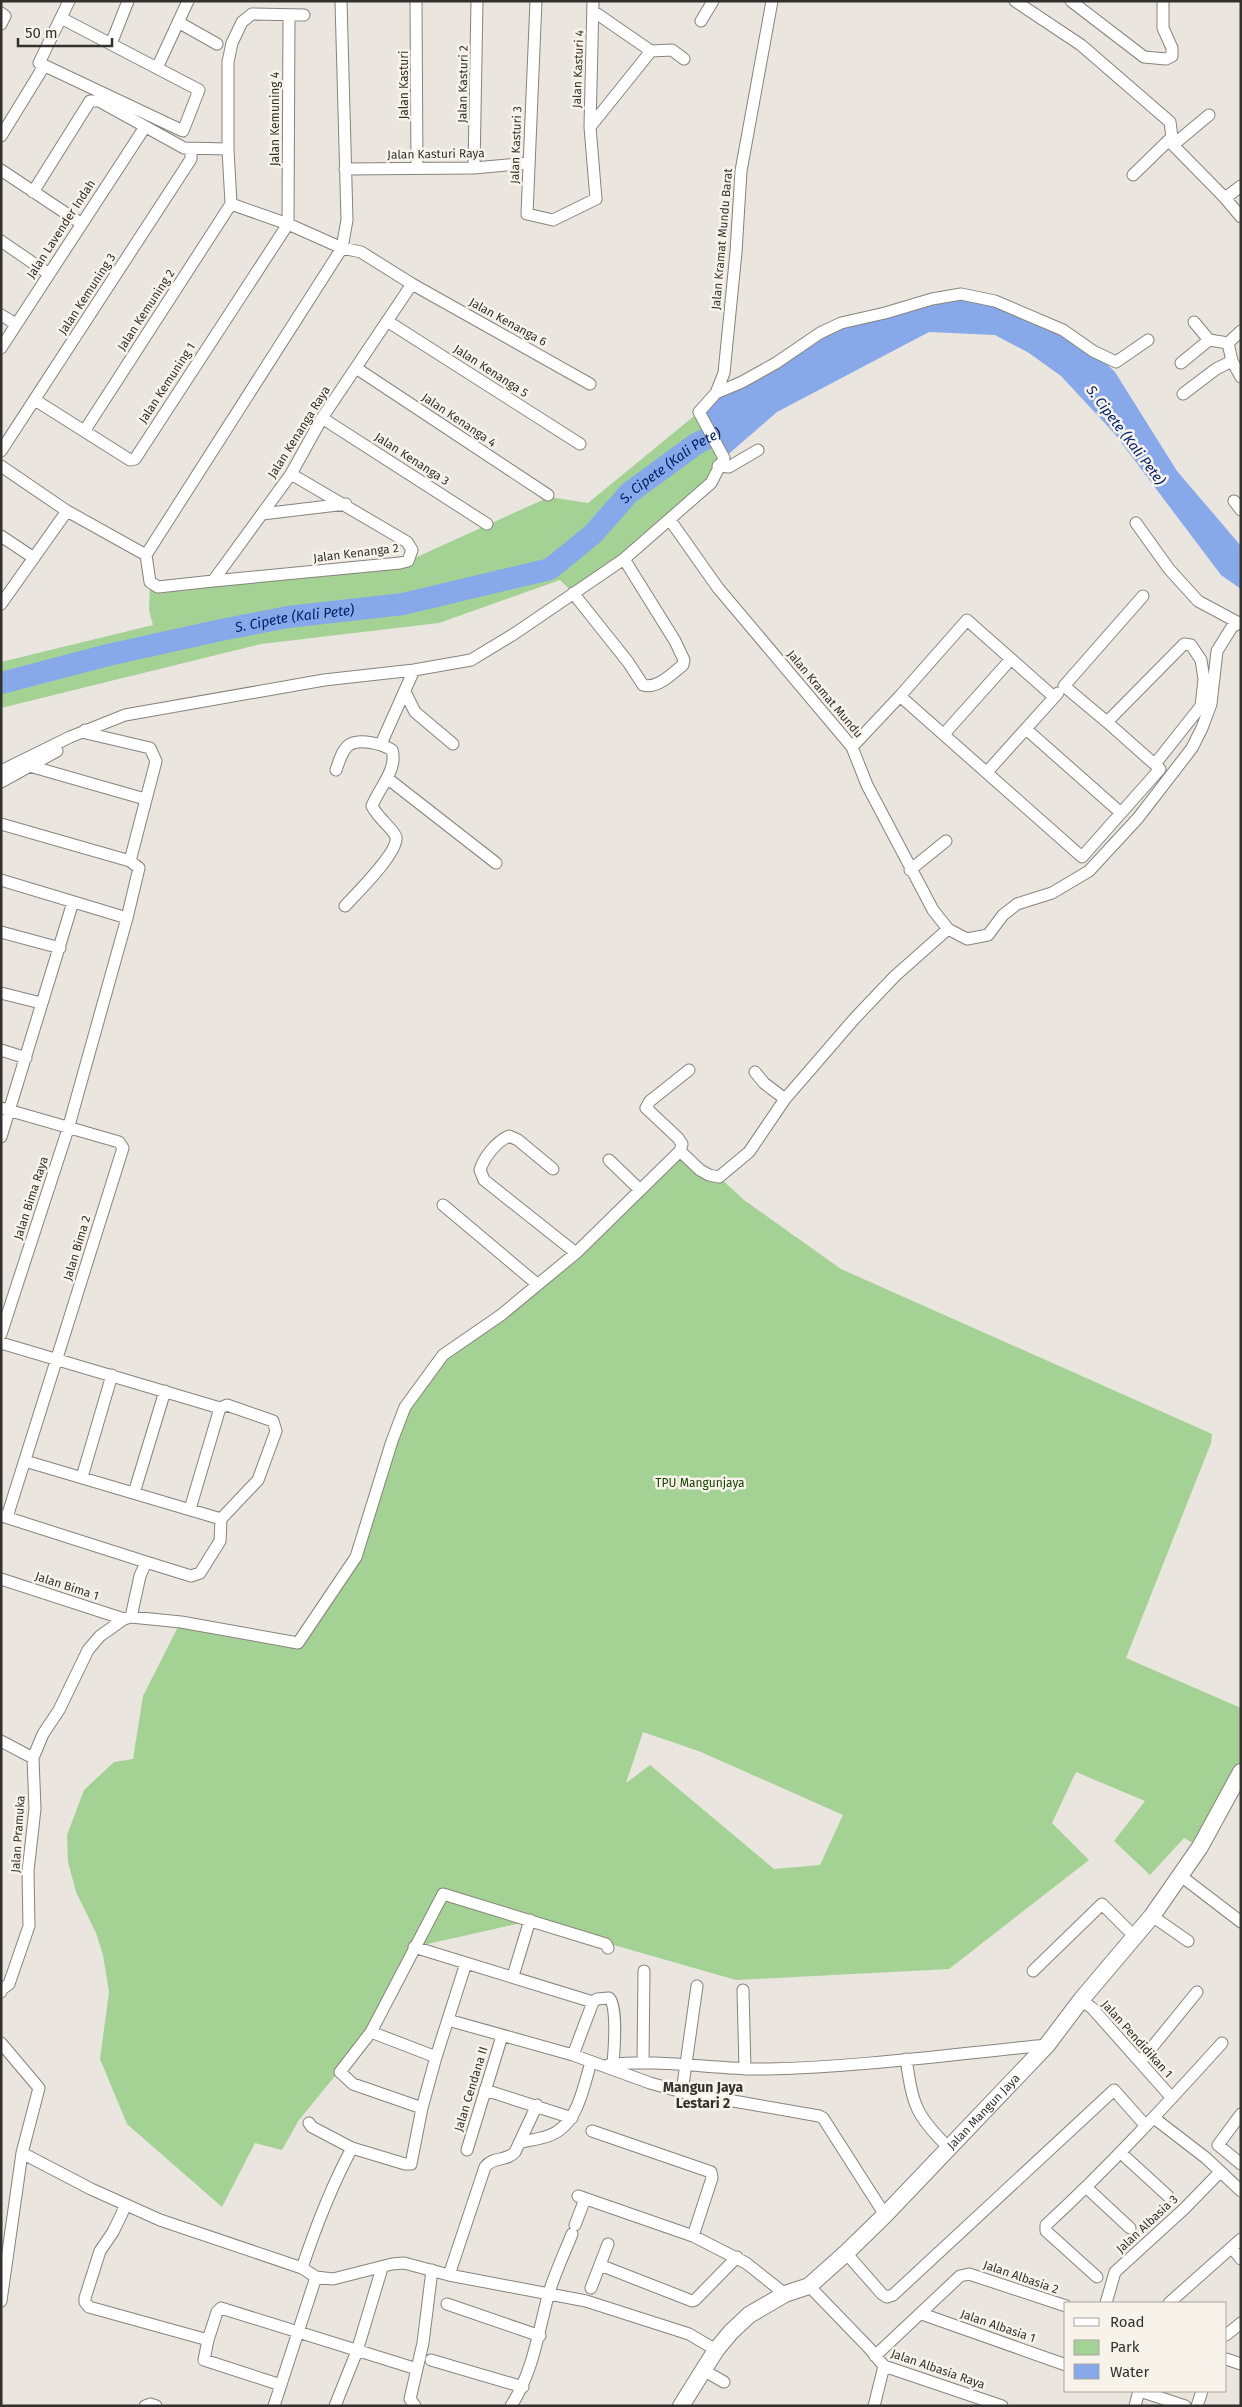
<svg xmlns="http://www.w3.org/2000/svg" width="1242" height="2407" font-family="'Fira Sans',sans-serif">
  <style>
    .green { fill: #a4d295; fill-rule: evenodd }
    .water { fill: #87a9ea }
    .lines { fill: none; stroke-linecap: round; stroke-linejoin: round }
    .river { stroke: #87a9ea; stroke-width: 22 }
    .street-casing { stroke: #88837c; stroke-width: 13 }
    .secondary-casing { stroke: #88837c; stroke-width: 18 }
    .street { stroke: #fff; stroke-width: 11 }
    .secondary { stroke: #fff; stroke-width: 16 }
    .labels { text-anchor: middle; stroke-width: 5; stroke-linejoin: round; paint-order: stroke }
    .street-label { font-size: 12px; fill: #33312e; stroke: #f7f3eb }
    .park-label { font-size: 12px; fill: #184500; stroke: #f7f3eb }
    .water-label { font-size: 14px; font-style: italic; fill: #02206a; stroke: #f7f3eb }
    .neighbourhood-label { font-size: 14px; font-weight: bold; fill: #33312e; stroke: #f7f3eb }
  </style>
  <rect width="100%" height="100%" fill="#eae5de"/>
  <!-- green -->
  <path class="green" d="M699,412L724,458L715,474L576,596L560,580L439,623L261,644L1,708V683L54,670L1,682V662L153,625L149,610L150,582L408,561L549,497L588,503Z
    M680,1151L719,1177L744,1200L841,1269L1212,1434L1211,1443L1126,1658L1241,1708V1772L1200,1847L1184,1838L1150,1875L1114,1841L1145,1801L1076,1772L1052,1823L1089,1860L949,1969L736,1980L530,1921L414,1947L371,2032L299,2120L282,2150L255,2143L222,2207L127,2124L100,2059L109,1992L103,1955L96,1933L76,1892L68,1862L67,1835L84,1790L114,1762L133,1759L143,1696L180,1623L302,1640L356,1557L405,1407L443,1355L501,1315ZM643,1732L701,1752L843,1815L820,1865L774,1869L650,1765L626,1783Z"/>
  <!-- water -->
  <path class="water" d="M961,294L995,301L1093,351L1115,372L1177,471L1241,546V589L1221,575L1114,433L1061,376L1029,353L995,335L929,332L777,412L724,458L699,412L716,393L820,333Z"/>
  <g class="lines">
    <!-- river -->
    <path class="river" id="s1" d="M1,683L108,655L221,630L288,617L403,604L550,569L593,534L629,493L696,444L733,425"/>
    <!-- street casing -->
    <g class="street-casing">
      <path id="street" d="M416,1L417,168
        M536,1L527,214L553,220L596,199L590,127L593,1
        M1015,1L1081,45L1170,122L1173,145L1225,198L1241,217
        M1071,1L1144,57L1166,59L1172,56V48L1163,28V1
        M593,11L651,51L672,50L684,59
        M1,13L5,16L1,24
        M61,18L199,90L183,131L39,63L69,1
        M701,21L713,1
        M178,22L217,44
        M111,44L128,1
        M157,68L188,1
        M590,127L651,51
        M1,136L41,71
        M1173,145L1209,115
        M474,168L477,1
        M345,169L474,168L528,163
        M1,170L82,224
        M1133,175L1172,137
        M33,192L90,101H99L184,148L228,149
        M1225,198L1241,186
        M231,204L228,149V62L232,43L242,22L252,14L304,15
        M1,241L49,274
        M412,284L590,384
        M1,315L16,324
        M387,321L580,444
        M1194,322L1209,340L1228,343
        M1,348L145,127
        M1232,361L1228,343L1241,331
        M1181,363L1209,340
        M356,368L548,495
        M716,393L742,382L776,363L820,333L841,323L885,313L932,299L961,294L995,301L1063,330L1093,351L1116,362L1148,340
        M1183,394L1216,369L1232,361L1241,377
        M35,400L130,460L135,459L288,224L289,15
        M322,418L487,524
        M85,430L231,204
        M1,451L191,159V149
        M1,466L67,511L146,555L342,248L347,220L341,1
        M718,466L729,467L758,450
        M1234,501L1241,510
        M262,514L346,504
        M670,520L718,588L852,747L867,785L933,910L948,929L967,939L988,935L1003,915L1017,904L1052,893L1089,871L1138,818L1192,748L1202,728L1211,704L1217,651L1232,627L1241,622
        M1136,523L1169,569L1198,601L1239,623
        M1,536L34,558
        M146,555L150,582L158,587L213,581L291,474L322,418L412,284L361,252L342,248L288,224L231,204
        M213,581L400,563L408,561L412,550L407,542L291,474
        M573,593L628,662L643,685C658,689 671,674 683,665L684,660L675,641L624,559
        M1143,596L1064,686L1107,722L1184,644L1191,645L1201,660L1204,679L1201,706L1155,764
        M1,604L67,511
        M405,692L415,712L453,744
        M900,696L967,620L1054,697
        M1026,729L1121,813
        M944,734L1011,659
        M381,744L414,670
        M852,747L900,696L1082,857L1160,769L1107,722
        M19,763L145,799
        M336,770C339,762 342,750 349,745C360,738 382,744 392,750C398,769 379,788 372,806C377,817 394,830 396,837C399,852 356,894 345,906
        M1,771L70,737L125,715L324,680L414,670L471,660L514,634L624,559L711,483L724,458L699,412L716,393L724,373L736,252L741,171L772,1
        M987,772L1058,693
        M387,778L496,863
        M1,782L57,751
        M1,824L130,861
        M910,870L946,841
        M1,880L127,918
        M1,932L60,948
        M1,993L41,1003
        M1,1050L26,1058
        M755,1072L764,1083L785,1099
        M1,1108L119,1142L123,1148L7,1517
        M1,1137L73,902
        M680,1151L682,1144L678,1138L646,1108L650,1101L689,1070
        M609,1160L640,1190
        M553,1169L518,1140L509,1136C496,1142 484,1157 480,1170L484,1180L576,1253
        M443,1205L537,1284
        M1,1334L68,1129L127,918L139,868L130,861L156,761L150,748L86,733L85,730
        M1,1343L220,1408L227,1405L273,1421L276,1431L258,1480L221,1519L220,1541L200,1573L191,1576L146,1562
        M25,1461L221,1519
        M82,1477L112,1375
        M134,1493L165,1391
        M190,1509L220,1408
        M2,1516L146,1562L140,1576L131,1617
        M1,1579L124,1619
        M1,1741L33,1758
        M1181,1876L1241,1922
        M1152,1916L1188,1941
        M414,1947L593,2002L597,1999L609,1998C618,2004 614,2052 613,2064
        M1033,1971L1102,1904L1135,1937
        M513,1976L530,1920
        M743,1990L745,2069
        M1,1992L2,1989L9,1984L29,1926L28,1871L35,1809L33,1758L43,1734L59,1710L88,1650L100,1636L124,1619L131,1617L181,1622L298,1643L356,1557L392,1441L405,1407L443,1355L501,1315L576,1253L680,1151L700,1170L709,1175L719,1177L749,1152L785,1099L855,1018L895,976L948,929
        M1081,2000L1092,2008L1172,2098
        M448,2020L573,2055L650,2083L682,2092L819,2116L823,2118L885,2215
        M371,2032L436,2057
        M1,2043L39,2088L22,2153L1,2301
        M573,2055L593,2002
        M906,2059C913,2105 915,2115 949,2148
        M1140,2062L1197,1992
        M643,2063L644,1971
        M608,2065C661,2058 715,2070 768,2069C861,2067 954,2054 1047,2045
        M485,2090L572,2118
        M682,2092L697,1986
        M422,2108L353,2084L340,2072L371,2032L443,1894L606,1944L608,1948
        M1241,2114L1218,2145L1241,2164
        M1154,2118L1206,2158L1241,2191
        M309,2123L312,2127L352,2148L405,2164H411L422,2108L436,2057L466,1963
        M592,2131L711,2172L712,2178L693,2236
        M522,2142C530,2140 540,2139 548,2136C578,2126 583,2088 591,2062
        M467,2150L502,2036
        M22,2153L91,2189L160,2220L302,2268L316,2277L333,2279L392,2264L404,2263L449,2275L586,2301L689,2334L716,2350
        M1121,2153L1168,2196
        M1087,2188L1130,2228
        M578,2196L693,2236L746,2263L785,2294
        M126,2205L113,2232L100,2251L85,2298V2302L89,2307L208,2340L217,2312L221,2308L417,2369
        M575,2225L585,2199
        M1232,2248L1241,2259
        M846,2253L882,2294L887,2297L893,2295L1114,2090L1146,2126
        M600,2265L692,2301L695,2300L737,2257
        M302,2268C316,2226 331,2187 352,2148
        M449,2275L485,2167C493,2156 506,2162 515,2152L537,2105
        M1097,2277L1046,2231V2225C1108,2168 1165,2106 1222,2043
        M809,2286L869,2348L884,2366L1002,2406
        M591,2288L608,2244
        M1106,2303L1115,2272L1184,2209L1219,2173
        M1169,2303L1241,2239
        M447,2304L540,2336
        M922,2314L1066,2365
        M1226,2335L1241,2323
        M208,2340L204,2360L281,2385
        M875,2356L960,2276L969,2274L1066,2306
        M1226,2359L1241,2364
        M431,2360L523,2387
        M703,2370L724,2382
        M1140,2391L1185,2406
        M145,2406L150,2404L156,2406
        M274,2406L316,2277
        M335,2406L357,2351L382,2268
        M415,2406L410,2399L423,2343L432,2270
        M511,2406C533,2372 538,2334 548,2296C554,2275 564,2254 572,2234
        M874,2406L884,2366
        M1135,2406L1139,2391
        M1197,2406L1202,2391"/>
    </g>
    <!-- secondary casing -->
    <g class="secondary-casing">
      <g id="secondary">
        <path id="s2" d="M681,2406L716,2350L731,2332L749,2315L785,2294L809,2286L846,2253L885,2215L1047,2045L1081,2000L1152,1916L1200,1847L1241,1772"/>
      </g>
    </g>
    <!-- street -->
    <use href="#street" class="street"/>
    <!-- secondary -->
    <use href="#secondary" class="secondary"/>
  </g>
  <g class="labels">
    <!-- street labels -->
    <g class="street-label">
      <text transform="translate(578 69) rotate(-88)" y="4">Jalan Kasturi 4</text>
      <text transform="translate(463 84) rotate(-89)" y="4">Jalan Kasturi 2</text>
      <text transform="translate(404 85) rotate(-90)" y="4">Jalan Kasturi</text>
      <text transform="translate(275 119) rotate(-90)" y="4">Jalan Kemuning 4</text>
      <text transform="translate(516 145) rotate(-88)" y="4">Jalan Kasturi 3</text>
      <text transform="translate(436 154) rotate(-1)" y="4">Jalan Kasturi Raya</text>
      <text transform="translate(61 229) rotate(-57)" y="4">Jalan Lavender Indah</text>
      <text transform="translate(722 239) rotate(-85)" y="4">Jalan Kramat Mundu Barat</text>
      <text transform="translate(87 294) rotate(-57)" y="4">Jalan Kemuning 3</text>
      <text transform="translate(146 310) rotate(-57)" y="4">Jalan Kemuning 2</text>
      <text transform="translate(508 322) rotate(29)" y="4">Jalan Kenanga 6</text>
      <text transform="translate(491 371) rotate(33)" y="4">Jalan Kenanga 5</text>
      <text transform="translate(167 383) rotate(-57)" y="4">Jalan Kemuning 1</text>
      <text transform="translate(459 420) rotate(34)" y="4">Jalan Kenanga 4</text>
      <text transform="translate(299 432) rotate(-58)" y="4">Jalan Kenanga Raya</text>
      <text transform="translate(412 459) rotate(33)" y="4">Jalan Kenanga 3</text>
      <text transform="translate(356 553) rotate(-7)" y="4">Jalan Kenanga 2</text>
      <text transform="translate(825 694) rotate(50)" y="4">Jalan Kramat Mundu</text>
      <text transform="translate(31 1198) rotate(-72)" y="4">Jalan Bima Raya</text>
      <text transform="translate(77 1248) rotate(-73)" y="4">Jalan Bima 2</text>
      <text transform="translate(67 1586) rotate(18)" y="4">Jalan Bima 1</text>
      <text transform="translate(18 1834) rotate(-86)" y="4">Jalan Pramuka</text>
      <text transform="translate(1137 2039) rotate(48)" y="4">Jalan Pendidikan 1</text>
      <text transform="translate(471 2089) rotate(-73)" y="4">Jalan Cendana II</text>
      <text dy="4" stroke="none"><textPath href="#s2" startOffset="428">Jalan Mangun Jaya</textPath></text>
      <text transform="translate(1147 2224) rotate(-43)" y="4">Jalan Albasia 3</text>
      <text transform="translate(1021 2277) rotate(19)" y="4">Jalan Albasia 2</text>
      <text transform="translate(998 2326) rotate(19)" y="4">Jalan Albasia 1</text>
      <text transform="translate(938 2369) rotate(19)" y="4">Jalan Albasia Raya</text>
    </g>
    <!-- park labels -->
    <g class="park-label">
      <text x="700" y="1487">TPU Mangunjaya</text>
    </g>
    <!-- water labels -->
    <g class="water-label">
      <text transform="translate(1126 435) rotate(53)" y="5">S. Cipete (Kali Pete)</text>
      <text dy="5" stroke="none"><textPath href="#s1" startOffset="721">S. Cipete (Kali Pete)</textPath></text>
      <text dy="5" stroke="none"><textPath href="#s1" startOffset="301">S. Cipete (Kali Pete)</textPath></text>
    </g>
    <!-- neighbourhood labels -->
    <g class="neighbourhood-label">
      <text x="703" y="2092">Mangun Jaya<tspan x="703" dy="16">Lestari 2</tspan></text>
    </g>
  </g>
  <!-- border -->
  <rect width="1242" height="2407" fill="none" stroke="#33312e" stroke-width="5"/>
  <!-- legend -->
  <rect x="1064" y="2302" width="162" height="90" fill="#f7f3eb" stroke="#a9a59f"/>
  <rect x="1074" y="2318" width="25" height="8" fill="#ffffff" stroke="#a9a59f"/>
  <text x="1110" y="2327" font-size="15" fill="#33312e">Road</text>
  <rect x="1074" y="2340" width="25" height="15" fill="#a4d295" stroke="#a9a59f"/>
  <text x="1110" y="2352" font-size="15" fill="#33312e">Park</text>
  <rect x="1074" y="2364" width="25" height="15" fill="#87a9ea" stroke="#a9a59f"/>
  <text x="1110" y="2377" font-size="15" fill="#33312e">Water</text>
  <!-- scale -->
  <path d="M18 38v8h94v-8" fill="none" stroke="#33312e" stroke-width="2.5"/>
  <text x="25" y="38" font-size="15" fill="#33312e" stroke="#f7f3eb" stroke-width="4" paint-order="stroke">50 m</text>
</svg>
